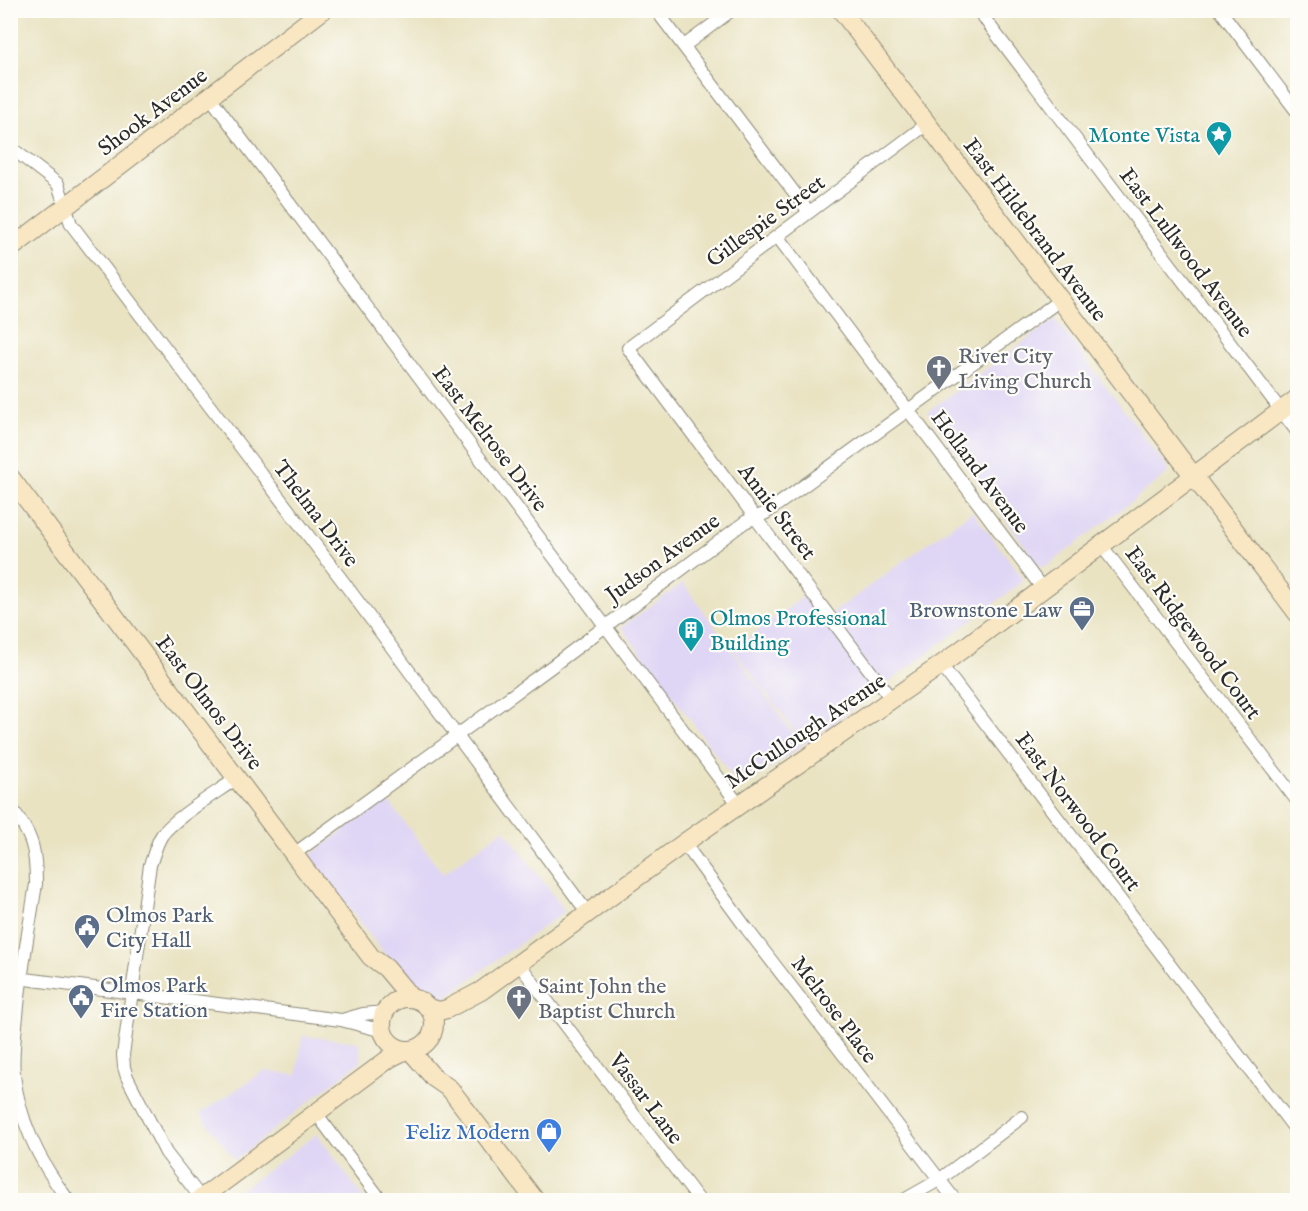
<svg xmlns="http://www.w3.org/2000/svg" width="1308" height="1211" font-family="'IM FELL English',serif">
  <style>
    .built { fill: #dfd5f5 }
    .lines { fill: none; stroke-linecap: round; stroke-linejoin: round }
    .street-casing { stroke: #8a8776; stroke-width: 14 }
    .secondary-casing { stroke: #8a8776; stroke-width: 20 }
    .street { stroke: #fff; stroke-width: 12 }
    .secondary { stroke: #f9e7c3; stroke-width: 18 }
    .labels { text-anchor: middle; stroke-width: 4.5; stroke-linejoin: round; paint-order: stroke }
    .street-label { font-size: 22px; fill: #2b2b2b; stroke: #fdfcf7 }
    .culture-label { font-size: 22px; fill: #0d838f; stroke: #fdfcf7; text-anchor: end }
    .worship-label { font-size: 22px; fill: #5b616d; stroke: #fdfcf7; text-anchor: start }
    .service-label { font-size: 22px; fill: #4e5e75; stroke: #fdfcf7; text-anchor: start }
    .shop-label { font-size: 22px; fill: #366cbe; stroke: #fdfcf7; text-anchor: end }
  </style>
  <rect width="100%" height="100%" fill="#fdfcf7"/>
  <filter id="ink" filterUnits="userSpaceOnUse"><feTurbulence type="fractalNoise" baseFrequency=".0167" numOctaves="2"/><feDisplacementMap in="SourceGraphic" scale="12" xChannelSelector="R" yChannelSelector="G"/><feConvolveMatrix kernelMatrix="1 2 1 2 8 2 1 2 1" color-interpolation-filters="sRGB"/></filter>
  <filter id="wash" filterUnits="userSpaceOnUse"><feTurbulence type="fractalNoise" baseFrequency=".008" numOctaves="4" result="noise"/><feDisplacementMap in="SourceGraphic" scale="24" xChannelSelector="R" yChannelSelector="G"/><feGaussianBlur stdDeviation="1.35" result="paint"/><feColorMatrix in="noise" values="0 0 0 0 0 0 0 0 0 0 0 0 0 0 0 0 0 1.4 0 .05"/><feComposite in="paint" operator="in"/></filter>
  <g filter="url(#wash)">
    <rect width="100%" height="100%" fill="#e9e3c2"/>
    <!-- built -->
    <path class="built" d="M1055,319L1169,470L1165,476L1047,566L1040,567L927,412Z
      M972,511L1023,578L1020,584L805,745L733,649L804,596L823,620Z
      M683,583L802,746L741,788L621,627Z
      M387,799L443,874L504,829L565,911L440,1001L415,989L397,970L309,856Z
      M302,1036L359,1042L361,1061L235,1160L200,1114L264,1071L297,1075Z
      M317,1134L365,1200H227Z"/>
  </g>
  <g filter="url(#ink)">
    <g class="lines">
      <!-- street casing -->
      <g class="street-casing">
        <path id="street" d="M656,10L809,212
          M978,10L1298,433
          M1220,10L1298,113
          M684,46L732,10
          M210,97L739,805
          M10,147L58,184L71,224L342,580L587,912
          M777,236L1042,588
          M1101,545L1298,802
          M941,665L1298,1133
          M892,700L628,348L927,124
          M10,806C32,835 36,847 36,884C29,928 21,971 17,1016C15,1035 12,1056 14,1075C19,1121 41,1164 68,1200
          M684,843L747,929L955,1200
          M294,854L551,667L745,522L766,513L1060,300
          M519,964L699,1200
          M10,977L341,1020L383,1031
          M342,1020L363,1014L385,1012
          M316,1113L381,1200
          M201,1198L166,1153L127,1077L124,1067L123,1055L150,865C154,855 156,844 162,835C174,818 219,791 237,778
          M904,1200L939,1180L1022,1117"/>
      </g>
      <!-- secondary casing -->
      <g class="secondary-casing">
        <path id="secondary" d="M841,10L1298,614
          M10,249L323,10
          M10,477L371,957L386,968L411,998
          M382 1024a26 26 0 1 1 52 0a26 26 0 1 1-52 0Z
          M428,1008L439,1011L447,1009L481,991L684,843L941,665L1298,398
          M410,1050L434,1078L450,1089L535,1200
          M199,1200L390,1058L406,1050"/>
      </g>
      <!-- street -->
      <use href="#street" class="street"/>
      <!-- secondary -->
      <use href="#secondary" class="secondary"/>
    </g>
  </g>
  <!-- icons -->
  <defs>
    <g id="sight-pin" transform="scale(1.35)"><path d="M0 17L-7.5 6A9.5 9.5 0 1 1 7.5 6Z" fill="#0f9aa8" stroke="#fdfcf7"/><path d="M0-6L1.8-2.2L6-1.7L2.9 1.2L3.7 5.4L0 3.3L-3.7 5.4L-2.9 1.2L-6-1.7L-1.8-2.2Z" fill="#fff"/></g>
    <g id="church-pin" transform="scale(1.35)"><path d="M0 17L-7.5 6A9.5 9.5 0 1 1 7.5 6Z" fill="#6b7280" stroke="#fdfcf7"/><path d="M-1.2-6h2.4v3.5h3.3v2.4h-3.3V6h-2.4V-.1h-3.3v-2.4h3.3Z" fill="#fff"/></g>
    <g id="office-pin" transform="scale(1.35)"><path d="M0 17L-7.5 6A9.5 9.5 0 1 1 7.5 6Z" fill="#5c6f8a" stroke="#fdfcf7"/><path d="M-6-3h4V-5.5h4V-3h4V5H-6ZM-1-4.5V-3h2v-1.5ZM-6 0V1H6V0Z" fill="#fff"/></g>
    <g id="building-pin" transform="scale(1.35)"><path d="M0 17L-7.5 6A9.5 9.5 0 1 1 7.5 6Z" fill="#0f9aa8" stroke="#fdfcf7"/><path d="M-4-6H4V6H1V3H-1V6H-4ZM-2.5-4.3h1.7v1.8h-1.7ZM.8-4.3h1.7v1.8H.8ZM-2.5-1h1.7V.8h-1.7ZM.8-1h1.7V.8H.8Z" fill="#fff"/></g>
    <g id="civic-pin" transform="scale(1.35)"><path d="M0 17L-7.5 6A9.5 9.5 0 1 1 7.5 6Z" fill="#5c6f8a" stroke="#fdfcf7"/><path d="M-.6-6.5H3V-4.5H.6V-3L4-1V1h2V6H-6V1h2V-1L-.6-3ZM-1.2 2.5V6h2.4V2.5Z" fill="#fff"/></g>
    <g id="shop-pin" transform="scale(1.35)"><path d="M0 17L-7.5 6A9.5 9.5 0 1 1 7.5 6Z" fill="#3f7fe0" stroke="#fdfcf7"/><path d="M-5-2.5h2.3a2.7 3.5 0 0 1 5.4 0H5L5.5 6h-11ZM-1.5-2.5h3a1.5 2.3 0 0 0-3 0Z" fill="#fff"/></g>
  </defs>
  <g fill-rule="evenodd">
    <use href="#sight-pin" x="1219" y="134"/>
    <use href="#church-pin" x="939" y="368"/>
    <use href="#office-pin" x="1082" y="609"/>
    <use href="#building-pin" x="691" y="630"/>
    <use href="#civic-pin" x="87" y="927"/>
    <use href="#civic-pin" x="81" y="997"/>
    <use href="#church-pin" x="519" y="998"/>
    <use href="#shop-pin" x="549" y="1131"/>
  </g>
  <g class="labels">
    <!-- street labels -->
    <g class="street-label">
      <text transform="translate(152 111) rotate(-37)" y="8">Shook Avenue</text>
      <text transform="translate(765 220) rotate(-36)" y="8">Gillespie Street</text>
      <text transform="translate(1036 229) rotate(53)" y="8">East Hildebrand Avenue</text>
      <text transform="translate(1187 252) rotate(53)" y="8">East Lullwood Avenue</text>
      <text transform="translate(491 438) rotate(53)" y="8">East Melrose Drive</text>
      <text transform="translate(981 471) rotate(53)" y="8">Holland Avenue</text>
      <text transform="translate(778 511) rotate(53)" y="8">Annie Street</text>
      <text transform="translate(317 513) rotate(53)" y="8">Thelma Drive</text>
      <text transform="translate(662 557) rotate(-36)" y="8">Judson Avenue</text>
      <text transform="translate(1194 632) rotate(53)" y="8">East Ridgewood Court</text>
      <text transform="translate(210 702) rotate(53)" y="8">East Olmos Drive</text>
      <text transform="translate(805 730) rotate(-34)" y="8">McCullough Avenue</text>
      <text transform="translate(1079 811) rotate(53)" y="8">East Norwood Court</text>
      <text transform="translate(835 1009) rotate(53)" y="8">Melrose Place</text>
      <text transform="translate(647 1098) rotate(53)" y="8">Vassar Lane</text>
    </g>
    <!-- culture labels -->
    <g class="culture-label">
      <text x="1200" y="142">Monte Vista</text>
      <text x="710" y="625" text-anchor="start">Olmos Professional<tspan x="710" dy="25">Building</tspan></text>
    </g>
    <!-- worship labels -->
    <g class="worship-label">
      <text x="958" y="363">River City<tspan x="958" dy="25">Living Church</tspan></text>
      <text x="538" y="993">Saint John the<tspan x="538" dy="25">Baptist Church</tspan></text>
    </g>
    <!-- service labels -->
    <g class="service-label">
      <text x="1062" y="617" text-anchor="end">Brownstone Law</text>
      <text x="106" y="922">Olmos Park<tspan x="106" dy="25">City Hall</tspan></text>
      <text x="100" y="992">Olmos Park<tspan x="100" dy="25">Fire Station</tspan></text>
    </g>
    <!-- shop labels -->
    <g class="shop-label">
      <text x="530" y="1139">Feliz Modern</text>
    </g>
  </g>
  <!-- margin -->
  <rect width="1308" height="1211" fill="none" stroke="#fdfcf7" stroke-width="36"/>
</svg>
